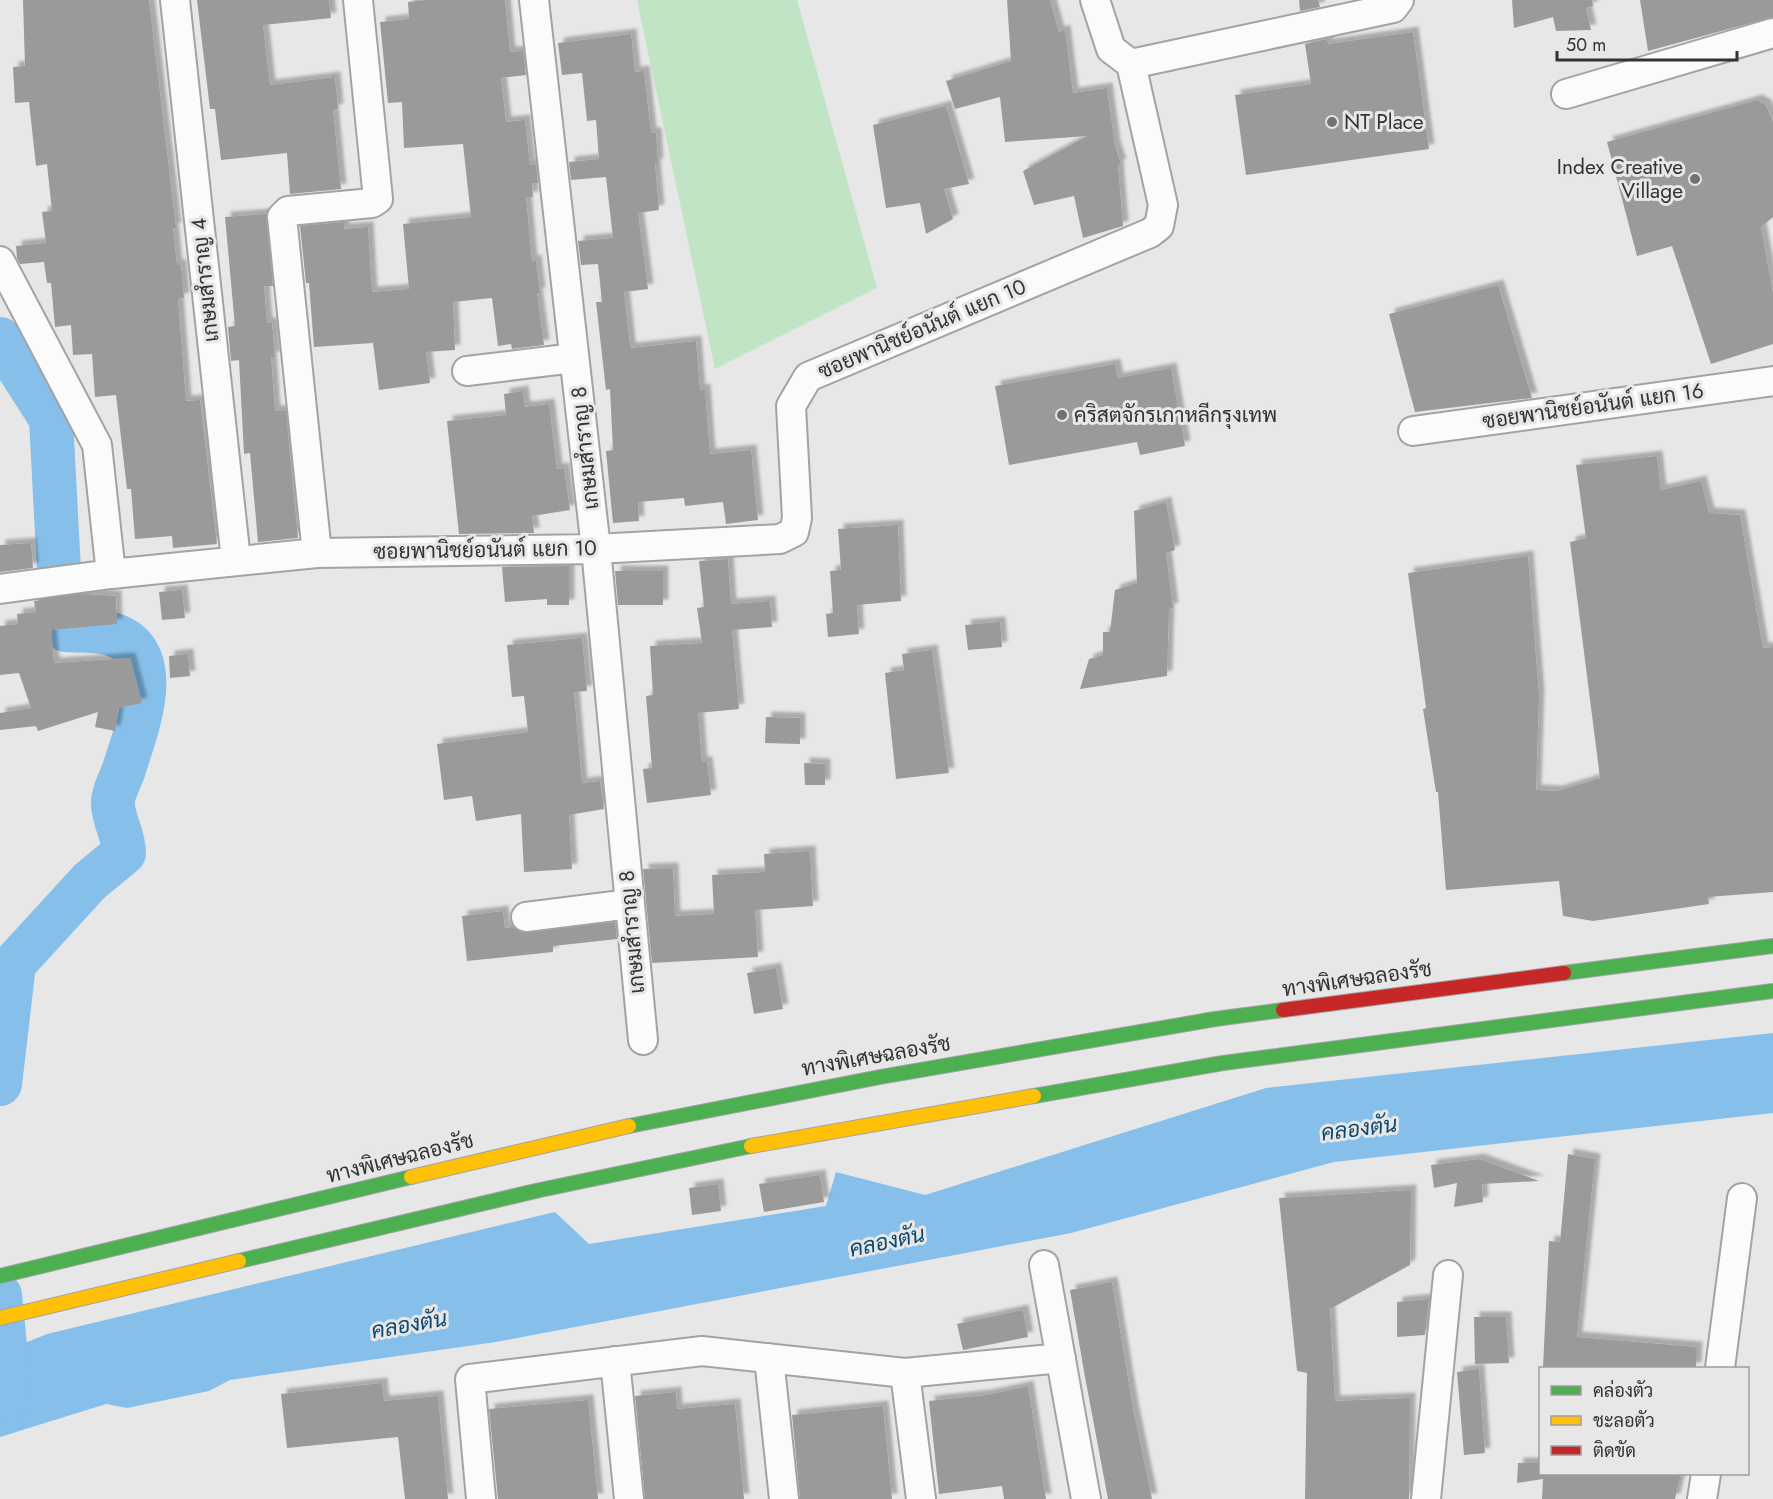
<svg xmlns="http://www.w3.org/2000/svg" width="1773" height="1499" font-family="Jost,Sarabun,sans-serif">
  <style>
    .green { fill: #c0e4c4 }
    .water { fill: #86bfea }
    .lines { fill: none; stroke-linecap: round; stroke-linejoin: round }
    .river { stroke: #86bfea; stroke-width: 44 }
    .building { fill: #9b9a9a; filter: url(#shadow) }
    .street-casing { stroke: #a3a3a4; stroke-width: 32 }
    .fast-casing { stroke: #a3a3a4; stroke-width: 16 }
    .slow-casing { stroke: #a3a3a4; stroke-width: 16 }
    .jam-casing { stroke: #a3a3a4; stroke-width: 16 }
    .street { stroke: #fbfbfc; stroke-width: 28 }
    .fast { stroke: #4caf50; stroke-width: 14 }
    .slow { stroke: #ffc107; stroke-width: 14 }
    .jam { stroke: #c62828; stroke-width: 14 }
    .poi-dot { fill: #727272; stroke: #e7e7e8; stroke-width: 2 }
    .labels { text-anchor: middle; stroke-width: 6; stroke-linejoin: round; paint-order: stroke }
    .poi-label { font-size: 21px; fill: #333; stroke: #e7e7e8; text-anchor: start }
    .street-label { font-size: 21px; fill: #333; stroke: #e7e7e8 }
    .water-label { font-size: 22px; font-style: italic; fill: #0b4972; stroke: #e7e7e8 }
  </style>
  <defs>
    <filter id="shadow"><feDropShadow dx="5.5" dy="-5.5" stdDeviation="1.5" flood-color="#0004"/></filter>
  </defs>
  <rect width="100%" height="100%" fill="#e7e7e8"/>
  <!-- green -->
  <path class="green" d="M637,0H797L877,288L715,369Z"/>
  <!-- water -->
  <path class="water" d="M1773,1033V1113L1334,1162L1071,1233L496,1342L230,1380L209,1391L127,1408L106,1404L0,1437V1353L47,1334L555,1212L589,1244L826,1206L836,1172L925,1195L1266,1088Z"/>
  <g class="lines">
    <!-- river -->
    <path class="river" d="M0,339L51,419L61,609L66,630C79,631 94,630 107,633C171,647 136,730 124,769C121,779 112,794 113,804C113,820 124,835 124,853L90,881L14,964L0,1084
      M0,1295L10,1396"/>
  </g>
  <!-- building -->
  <path class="building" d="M23,0H149L176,228H173L177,265H181L184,298L178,299L186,401L200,400L217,544L173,548L172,536L135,539L131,489H127L116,395L95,397L92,354L73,355L71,325L55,327L51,283H47L44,262L20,264L17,258L16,246L46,243L42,212L52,211L47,164L36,166L29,102L15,103L13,67L25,66Z
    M197,0H329L331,18L263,25L270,85L335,77L338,109L333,110L341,189L290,194L287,153L221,160L215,109H210Z
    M426,0H505L510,52L523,51L526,75L501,78L506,122L525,120L530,165H536L538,183H532L533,197H526L532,261L536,260L540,293H537L544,345L512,349L511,344L498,346L492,298L453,302L455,350L426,352L430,383L379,390L373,343L314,347L309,283H306L300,226L344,222V229L368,227L372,292L409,289L403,224L471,217L463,144L404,148L402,102L388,103L380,22L409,19L408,2Z
    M1007,0H1050L1059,32L1065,30L1073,93L1107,88L1115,146L1121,164L1118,165L1123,226L1083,238L1074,196L1034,205L1023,171L1087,136L1005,142L1000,97L955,109L946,81L1011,61Z
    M1299,0H1318L1320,7L1300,11Z
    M1512,0H1592L1593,6L1586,8L1591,30L1556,31L1553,17L1514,28Z
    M1640,0H1773V17L1648,51Z
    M1413,32L1429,149L1246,175L1235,95L1311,84L1305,44L1327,39L1328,44Z
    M631,34L635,72L644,71L651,133H656L658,164H655L659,210L638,213L648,289L624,292L630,345L631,348L696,341L700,390L705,389L710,454L751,450L758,520L726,524L723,502L685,506L684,498L638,502L639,521L613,523L606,451L613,450L610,389L606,390L596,302H602L598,264L581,265L578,241L613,238L606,177L571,180L569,162L599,159L596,120L587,121L582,73L562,75L558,43Z
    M1757,100L1766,105L1773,122V217L1761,227L1773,293V344L1711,364L1672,246L1637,256L1607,142Z
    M946,106L969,184L944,189L953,219L926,234L920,203L886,208L873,125Z
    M266,214L273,286H264L267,323H272L275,357H271L275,411H286L298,538L258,542L250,453L244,454L239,360L231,361L228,327L235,326L225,217Z
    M1498,285L1532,398L1415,412L1389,314Z
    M1115,364L1118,378L1171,368L1185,446L1140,455L1137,442L1009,465L995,386Z
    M523,391L525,407L549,404L557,469L564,468L570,510L532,516L534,533L459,534L447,421L506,415L504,394Z
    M1657,456L1661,490L1701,481L1709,513L1740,515L1763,648L1773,647V892L1708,897L1709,904L1593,921L1563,916L1559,881L1446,890L1438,792H1436L1423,709L1426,708L1408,573L1528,556L1539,695L1536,790L1557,791L1600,778L1570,542L1586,538L1576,465Z
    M1166,502L1175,550L1166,553L1173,608L1169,609L1167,676L1080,689L1089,659L1103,655V632H1110L1115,590L1137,583L1134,511Z
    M898,525L901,601L857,605L859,634L828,637L826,614L833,613L830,571L841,570L838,529Z
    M31,543L33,568L0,572V545Z
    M728,559L731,604L770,601L772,627L732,630L739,709L698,713L702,762H707L711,795L647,803L643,769L652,768L646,696L653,695L650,646L702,643L697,608L704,607L699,561Z
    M569,566V605H547V599L505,602L502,567Z
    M615,571H663V605H618Z
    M182,590L185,618L162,620L159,592Z
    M85,594L116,596L117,624L51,630L54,663L130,658L142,703L119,708L115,731L95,727L98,712L38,731L36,726L0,730V713L31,708L19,673L0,675V626L18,624L17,614L36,612L34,601Z
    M1000,622L1002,647L968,650L965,625Z
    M582,638L587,691L574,692L582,783L600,781L604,809L569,815L572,869L524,872L521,814L476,821L472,796L444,800L437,744L528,732L524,696L512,697L507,645Z
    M932,650L949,773L896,779L885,673L904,670L902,654Z
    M188,654L190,676L170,678L169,656Z
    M766,717L800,718V744L765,743Z
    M804,763L825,764V785H805Z
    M810,851L813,906L755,910L758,957L652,963L643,869L673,868L675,916L714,914L712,875L765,872L764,854Z
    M503,911L505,928L513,927L520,932L615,922L617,939L553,946V952L467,961L462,916Z
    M776,968L783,1009L754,1014L747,973Z
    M1568,1154L1595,1159L1577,1337L1697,1347L1696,1368H1543L1549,1241L1560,1242Z
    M1479,1159L1539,1181H1538L1482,1184L1483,1202L1454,1207L1457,1183L1434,1188L1431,1165Z
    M820,1175L824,1202L764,1212L759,1184Z
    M718,1184L721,1211L692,1215L689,1188Z
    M1411,1190L1410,1265L1330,1309L1335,1401L1410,1398L1409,1499H1305L1307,1373L1297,1371L1279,1198Z
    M1112,1282L1133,1408L1152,1499H1108L1085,1377L1070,1290Z
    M1429,1299L1425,1335L1397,1337V1302Z
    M1023,1310L1028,1337L963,1350L957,1324Z
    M1474,1317H1506L1509,1363L1475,1364Z
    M1479,1369L1485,1453L1464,1455L1457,1372Z
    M382,1383L384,1401L438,1396L448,1499H405L398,1437L287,1448L281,1394Z
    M1028,1386L1046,1499H1004L1002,1486L939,1494L929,1401L986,1395Z
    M676,1392L677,1409L735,1404L744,1499H645L635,1396Z
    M588,1400L598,1499H498L489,1409Z
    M883,1406L892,1499H800L792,1415Z
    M1518,1463H1540V1473H1681L1675,1499H1542L1543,1479L1517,1483Z"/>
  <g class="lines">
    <!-- street casing -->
    <g class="street-casing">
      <path id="street" d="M175,0L236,560
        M534,0L596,549L643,1040
        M1095,0L1111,49L1131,64
        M1566,94L1773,33
        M0,261L97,445L111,574
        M467,371L574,358
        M1413,431L1773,381
        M317,553L282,217L288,211L372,203L378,199L358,0
        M0,589L111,574L317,553L596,549L780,539L794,532L797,518L791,406L808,377L1150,233L1159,226L1163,205L1131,64L1393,8L1399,0
        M526,917L630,904
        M1044,1265L1086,1499
        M769,1358L784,1499
        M615,1361L629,1499
        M1720,1368L1742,1198
        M905,1373L921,1499
        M481,1499L470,1379L702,1351L905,1373L1061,1358
        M1426,1499L1448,1275
        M1702,1499L1706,1474"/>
    </g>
    <!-- fast casing -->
    <g class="fast-casing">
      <path id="fast" d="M1564,973L1773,946
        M1034,1096L1223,1063L1773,991
        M629,1126L880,1077L1215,1019L1283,1010
        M239,1261L540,1190L751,1146
        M0,1276L411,1177"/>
    </g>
    <!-- slow casing -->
    <g class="slow-casing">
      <path id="slow" d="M751,1146L1034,1096
        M411,1177L629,1126
        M0,1318L239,1261"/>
    </g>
    <!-- jam casing -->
    <g class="jam-casing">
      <path id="jam" d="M1283,1010L1564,973"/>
    </g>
    <!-- street -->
    <use href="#street" class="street"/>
    <!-- fast -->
    <use href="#fast" class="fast"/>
    <!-- slow -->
    <use href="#slow" class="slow"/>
    <!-- jam -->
    <use href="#jam" class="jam"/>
  </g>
  <!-- markers -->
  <g class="poi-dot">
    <circle cx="1332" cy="122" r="6"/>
    <circle cx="1695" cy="179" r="6"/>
    <circle cx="1062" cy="415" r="6"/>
  </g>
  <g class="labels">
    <!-- poi labels -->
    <g class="poi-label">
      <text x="1344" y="129">NT Place</text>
      <text x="1683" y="174" text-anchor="end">Index Creative<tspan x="1683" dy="24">Village</tspan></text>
      <text x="1074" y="422">คริสตจักรเกาหลีกรุงเทพ</text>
    </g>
    <!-- street labels -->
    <g class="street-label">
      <text transform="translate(205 280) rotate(-96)" y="7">เกษมสำราญ 4</text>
      <text transform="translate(922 329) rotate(-23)" y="7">ซอยพานิชย์อนันต์ แยก 10</text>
      <text transform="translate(1593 406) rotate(-8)" y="7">ซอยพานิชย์อนันต์ แยก 16</text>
      <text transform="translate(585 448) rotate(-96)" y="7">เกษมสำราญ 8</text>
      <text transform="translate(485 550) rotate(-1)" y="7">ซอยพานิชย์อนันต์ แยก 10</text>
      <text transform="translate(632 932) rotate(-95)" y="7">เกษมสำราญ 8</text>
      <text transform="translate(1357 979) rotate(-8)" y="7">ทางพิเศษฉลองรัช</text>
      <text transform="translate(876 1056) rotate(-10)" y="7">ทางพิเศษฉลองรัช</text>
      <text transform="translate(400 1158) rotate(-14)" y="7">ทางพิเศษฉลองรัช</text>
    </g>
    <!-- water labels -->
    <g class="water-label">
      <text transform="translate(1359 1128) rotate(-7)" y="8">คลองตัน</text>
      <text transform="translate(887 1241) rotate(-12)" y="8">คลองตัน</text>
      <text transform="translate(409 1324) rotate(-10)" y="8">คลองตัน</text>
    </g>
  </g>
  <!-- legend -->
  <rect x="1539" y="1367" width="210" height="108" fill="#e7e7e8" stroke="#9f9fa0" stroke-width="1.5"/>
  <rect x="1551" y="1386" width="30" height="9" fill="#4caf50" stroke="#9f9fa0" stroke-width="1.5"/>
  <text x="1593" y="1397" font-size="18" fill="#333333">คล่องตัว</text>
  <rect x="1551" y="1416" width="30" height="9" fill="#ffc107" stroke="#9f9fa0" stroke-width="1.5"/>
  <text x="1593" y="1427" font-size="18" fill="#333333">ชะลอตัว</text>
  <rect x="1551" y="1446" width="30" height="9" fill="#c62828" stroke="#9f9fa0" stroke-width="1.5"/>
  <text x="1593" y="1457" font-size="18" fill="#333333">ติดขัด</text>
  <!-- scale -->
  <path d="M1557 51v9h180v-9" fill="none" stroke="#333333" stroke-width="3"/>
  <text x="1566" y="51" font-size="18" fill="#333333" stroke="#e7e7e8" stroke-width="4.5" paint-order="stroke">50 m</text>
</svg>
